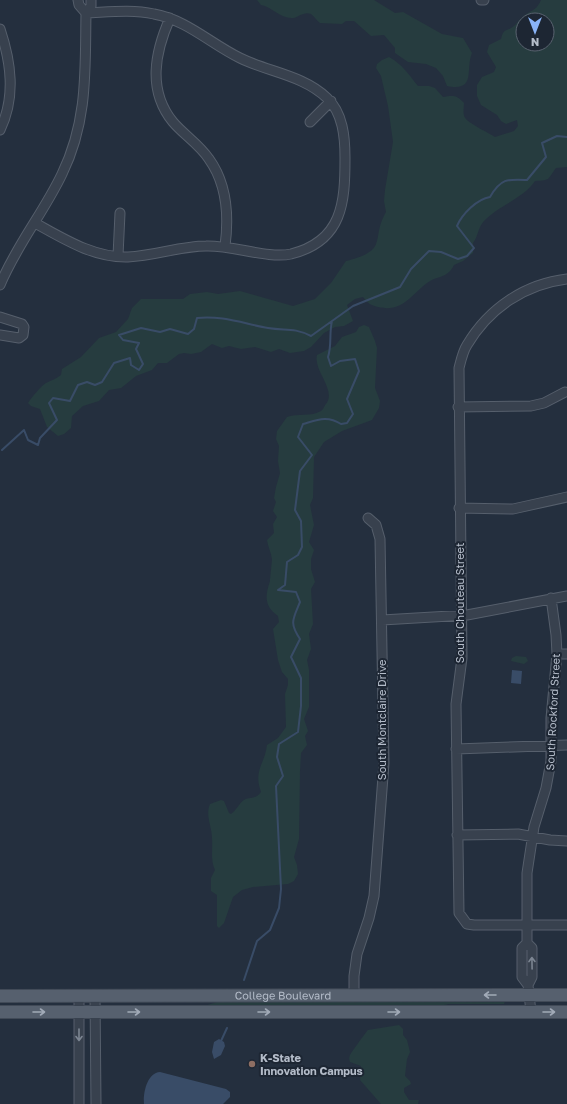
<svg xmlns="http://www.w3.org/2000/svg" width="567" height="1104" font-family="'Golos Text',sans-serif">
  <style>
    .green { fill: #263c3f; fill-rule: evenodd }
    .water { fill: #394c67 }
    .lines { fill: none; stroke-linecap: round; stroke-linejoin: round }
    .stream { stroke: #394c67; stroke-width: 2 }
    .minor-casing { stroke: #565f6c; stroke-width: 11 }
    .major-casing { stroke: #414a57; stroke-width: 14 }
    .minor { stroke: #38414e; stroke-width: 9 }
    .major { stroke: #56606e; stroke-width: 12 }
    .oneway { stroke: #7c8592 }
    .oneway2 { stroke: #a1aab7 }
    .education-dot { fill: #8d6e63; stroke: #1d2633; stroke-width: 1.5 }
    .labels { text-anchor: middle; stroke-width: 4; stroke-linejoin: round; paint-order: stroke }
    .street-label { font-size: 11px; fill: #b4bcc9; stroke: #1d2633 }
    .poi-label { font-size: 11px; font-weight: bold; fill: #b4bcc9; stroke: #1d2633; text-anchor: start }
  </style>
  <rect width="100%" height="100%" fill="#242f3e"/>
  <!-- green -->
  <path class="green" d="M257,0H374L395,13L403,12L442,34L463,38L472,53C465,69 477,92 447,86L443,76L436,68L426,64L408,62L395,53V48L384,35L371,36L354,21H346L342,24L320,23C317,21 314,16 311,14C304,11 299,17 293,18C281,19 272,7 261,5Z
    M541,0H567V167L556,168C547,180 551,180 535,181C523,199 499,205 484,221C478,227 478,237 473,243V253L463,261L454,265C447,279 438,275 427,283C411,295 402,313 378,307C370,305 369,304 363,297L355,299L347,305L353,321L344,326L335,327L324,333L311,347L304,351L290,353L279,349L271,352L255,347L241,349L229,346L222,348L212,344L201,352L191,354L184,353L179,354L167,363H158L152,370L136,376L121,388L109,390L99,401L83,406L72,416L71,428L64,434L58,436L47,427L40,409L31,406L28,403C32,397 41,386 46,383C52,380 56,379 61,375L62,369L81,357L99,338L116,332L128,319L132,308L141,299H183L190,294L207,292L218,294L240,291L293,306L315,299L331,283L346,261C390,250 370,240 386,212L384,201L385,190L393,142L388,106L381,76L376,68L377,64L382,60L389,57C402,64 409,75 418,86H429L435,88L443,97C453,95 457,95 464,103C464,108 462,115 466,119C470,124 489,133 495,137L514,131L518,126L517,120L506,124L501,121L497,115L481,105L477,96V85L482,77L494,72L496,67L487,52L489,45L501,39C504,27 507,32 514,26C517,24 519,19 523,17C531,9 536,12 541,0ZM523,20H547V44H523Z
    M364,325L369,327L375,341L377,348L375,388L380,401L379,408L372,420L342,431L324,442L314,457L313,498L310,505L314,525L309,542L314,550L311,559V569L315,582L311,589L313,624L309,634L311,649L307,660L309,670V707L304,719L308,731L305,736L307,745L301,753L300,771L299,839L294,857L297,865L298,874L294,881L288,884L253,887L242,890L233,897L224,923L219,928L217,926V895L211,891V878L215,870C210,859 213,849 212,838C212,827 205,815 210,804L221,800L224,801L229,813L231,814C237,810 239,803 244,800C251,796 255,800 261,792C253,770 265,764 267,745L278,738L286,727L285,694L288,685V679L282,672L278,660L273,629L279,622L278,616C264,606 265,596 270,581C270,579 272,561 272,559C271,552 268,547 267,540L274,533L273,524L277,517L273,511L276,502L274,498L276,487L280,473L278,461L279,446L276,439L277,431L287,417C298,413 311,417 321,411C324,409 324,406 326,404C337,390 313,371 317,355L335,346L342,337L356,332L359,327Z
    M516,656L526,657L528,661L524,664L511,661L512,658Z
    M221,1001H505L504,1004H449L430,1008L204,1006Z
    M399,1025L403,1029V1035L407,1040L410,1052L407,1059L405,1076L410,1081L411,1084L404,1088V1092L409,1100H419L418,1104H381L360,1080L361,1066L350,1062C349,1059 349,1058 350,1055C351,1053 366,1032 368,1030Z"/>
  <!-- water -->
  <path class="water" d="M512,670L522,671L521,684L511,683Z
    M219,1039L224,1042L225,1046L221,1055L214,1059L212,1052L214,1042Z
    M160,1072L226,1089L230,1092V1097L223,1104H144C143,1093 147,1073 160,1072Z"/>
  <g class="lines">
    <!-- stream -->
    <path class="stream" d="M2,450L24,430L28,440L38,445L40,438L57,420L49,403L53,398L70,401L78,385L87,382L95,385L102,382L114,363L130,358L131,365L139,370L143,364L136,349L139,343L123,340L119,335L141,328L160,332L170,329L188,334L194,329L197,318C221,315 245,324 268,328C286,331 293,327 311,336L353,306L400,287L411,269L429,251L441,252L458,259L467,256L474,248L457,226C462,214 477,199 490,197C501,178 508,179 527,180L546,157L542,143L557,136L567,137
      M244,980L257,941L270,930L279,908L281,889L276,786L283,776L277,757L279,744L298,732L301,706V678L291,657L300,639C289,623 293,619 300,602L296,592L278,590L285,585L287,562L298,555L302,547L301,521L295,510L300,471L312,455L298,437L303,424C317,420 327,415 341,424L347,423L353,414L347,399L359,371L355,359L340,361L331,366L328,357C332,345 329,333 332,321
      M221,1041L227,1028"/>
    <!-- minor casing -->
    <g class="minor-casing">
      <path id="minor" d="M78,0L79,5L86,13
        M481,0H484
        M170,18C155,52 147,90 173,122C184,135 199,144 209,159C227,184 229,216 225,246
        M0,29C11,62 16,97 0,130
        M310,122L331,101
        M35,223C64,239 94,258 128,257C155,256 180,246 206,246C232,245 268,259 291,254C343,241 345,202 345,158C345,137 343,113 327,98C303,75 268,72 240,58C211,44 187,20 154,14C132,9 109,12 86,13
        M118,256L120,213
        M567,279C525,284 489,308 467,345C463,351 461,360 459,368L462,658L456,704L459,913L467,924L474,925H567
        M0,285C16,246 44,212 62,174C88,121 85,70 86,13L91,6V0
        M0,317L22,324L24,327L23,335L19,338L0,335
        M458,407L531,406L544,403L565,392
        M459,508L513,509L567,497
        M382,620L467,615L567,596
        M557,654H567
        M456,749L567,745
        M457,835L518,834L550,840L567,841
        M527,943L532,948V977L528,985
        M79,996V1104
        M95,996L96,1104
        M354,996V976L357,954L369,918L374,896L384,763L380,539L376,525L368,518
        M531,1012L528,985L522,977V948L527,943V873L534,827L546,788L551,761V718L557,654L556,635L551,598"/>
    </g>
    <!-- major casing -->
    <g class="major-casing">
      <g id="major">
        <path id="s1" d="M0,996L567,995"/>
        <path d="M0,1012H567"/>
      </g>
    </g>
    <!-- minor -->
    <use href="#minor" class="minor"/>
    <!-- major -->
    <use href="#major" class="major"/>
  </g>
  <!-- one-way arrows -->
  <defs><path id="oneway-shaft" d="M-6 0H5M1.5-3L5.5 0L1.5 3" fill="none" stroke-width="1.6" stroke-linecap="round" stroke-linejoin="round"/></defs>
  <g class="oneway">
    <use href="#oneway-shaft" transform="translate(532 963) rotate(-91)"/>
    <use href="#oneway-shaft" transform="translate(79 1035) rotate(90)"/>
  </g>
  <g class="oneway2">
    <use href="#oneway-shaft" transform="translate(490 995) rotate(180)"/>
    <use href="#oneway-shaft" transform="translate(39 1012)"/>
    <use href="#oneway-shaft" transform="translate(134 1012)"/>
    <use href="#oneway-shaft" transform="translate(264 1012)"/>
    <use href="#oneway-shaft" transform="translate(394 1012)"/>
    <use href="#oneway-shaft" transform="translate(549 1012)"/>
  </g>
  <!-- markers -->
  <circle class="education-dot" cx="252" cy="1064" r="4"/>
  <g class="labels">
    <!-- street labels -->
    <g class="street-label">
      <text transform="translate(460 603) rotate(-90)" y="4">South Chouteau Street</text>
      <text transform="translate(553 712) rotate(-87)" y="4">South Rockford Street</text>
      <text transform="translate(382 720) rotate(-90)" y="4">South Montclaire Drive</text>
      <text dy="4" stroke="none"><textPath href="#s1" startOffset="283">College Boulevard</textPath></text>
    </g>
    <!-- poi labels -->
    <g class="poi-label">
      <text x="260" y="1062">K-State<tspan x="260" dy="13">Innovation Campus</tspan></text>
    </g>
  </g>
  <!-- north arrow -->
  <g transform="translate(535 32) rotate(180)"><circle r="19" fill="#1d2633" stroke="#59626f"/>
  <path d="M0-3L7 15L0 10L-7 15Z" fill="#8ab4f8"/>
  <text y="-6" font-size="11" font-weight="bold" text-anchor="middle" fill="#b4bcc9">N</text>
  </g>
</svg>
